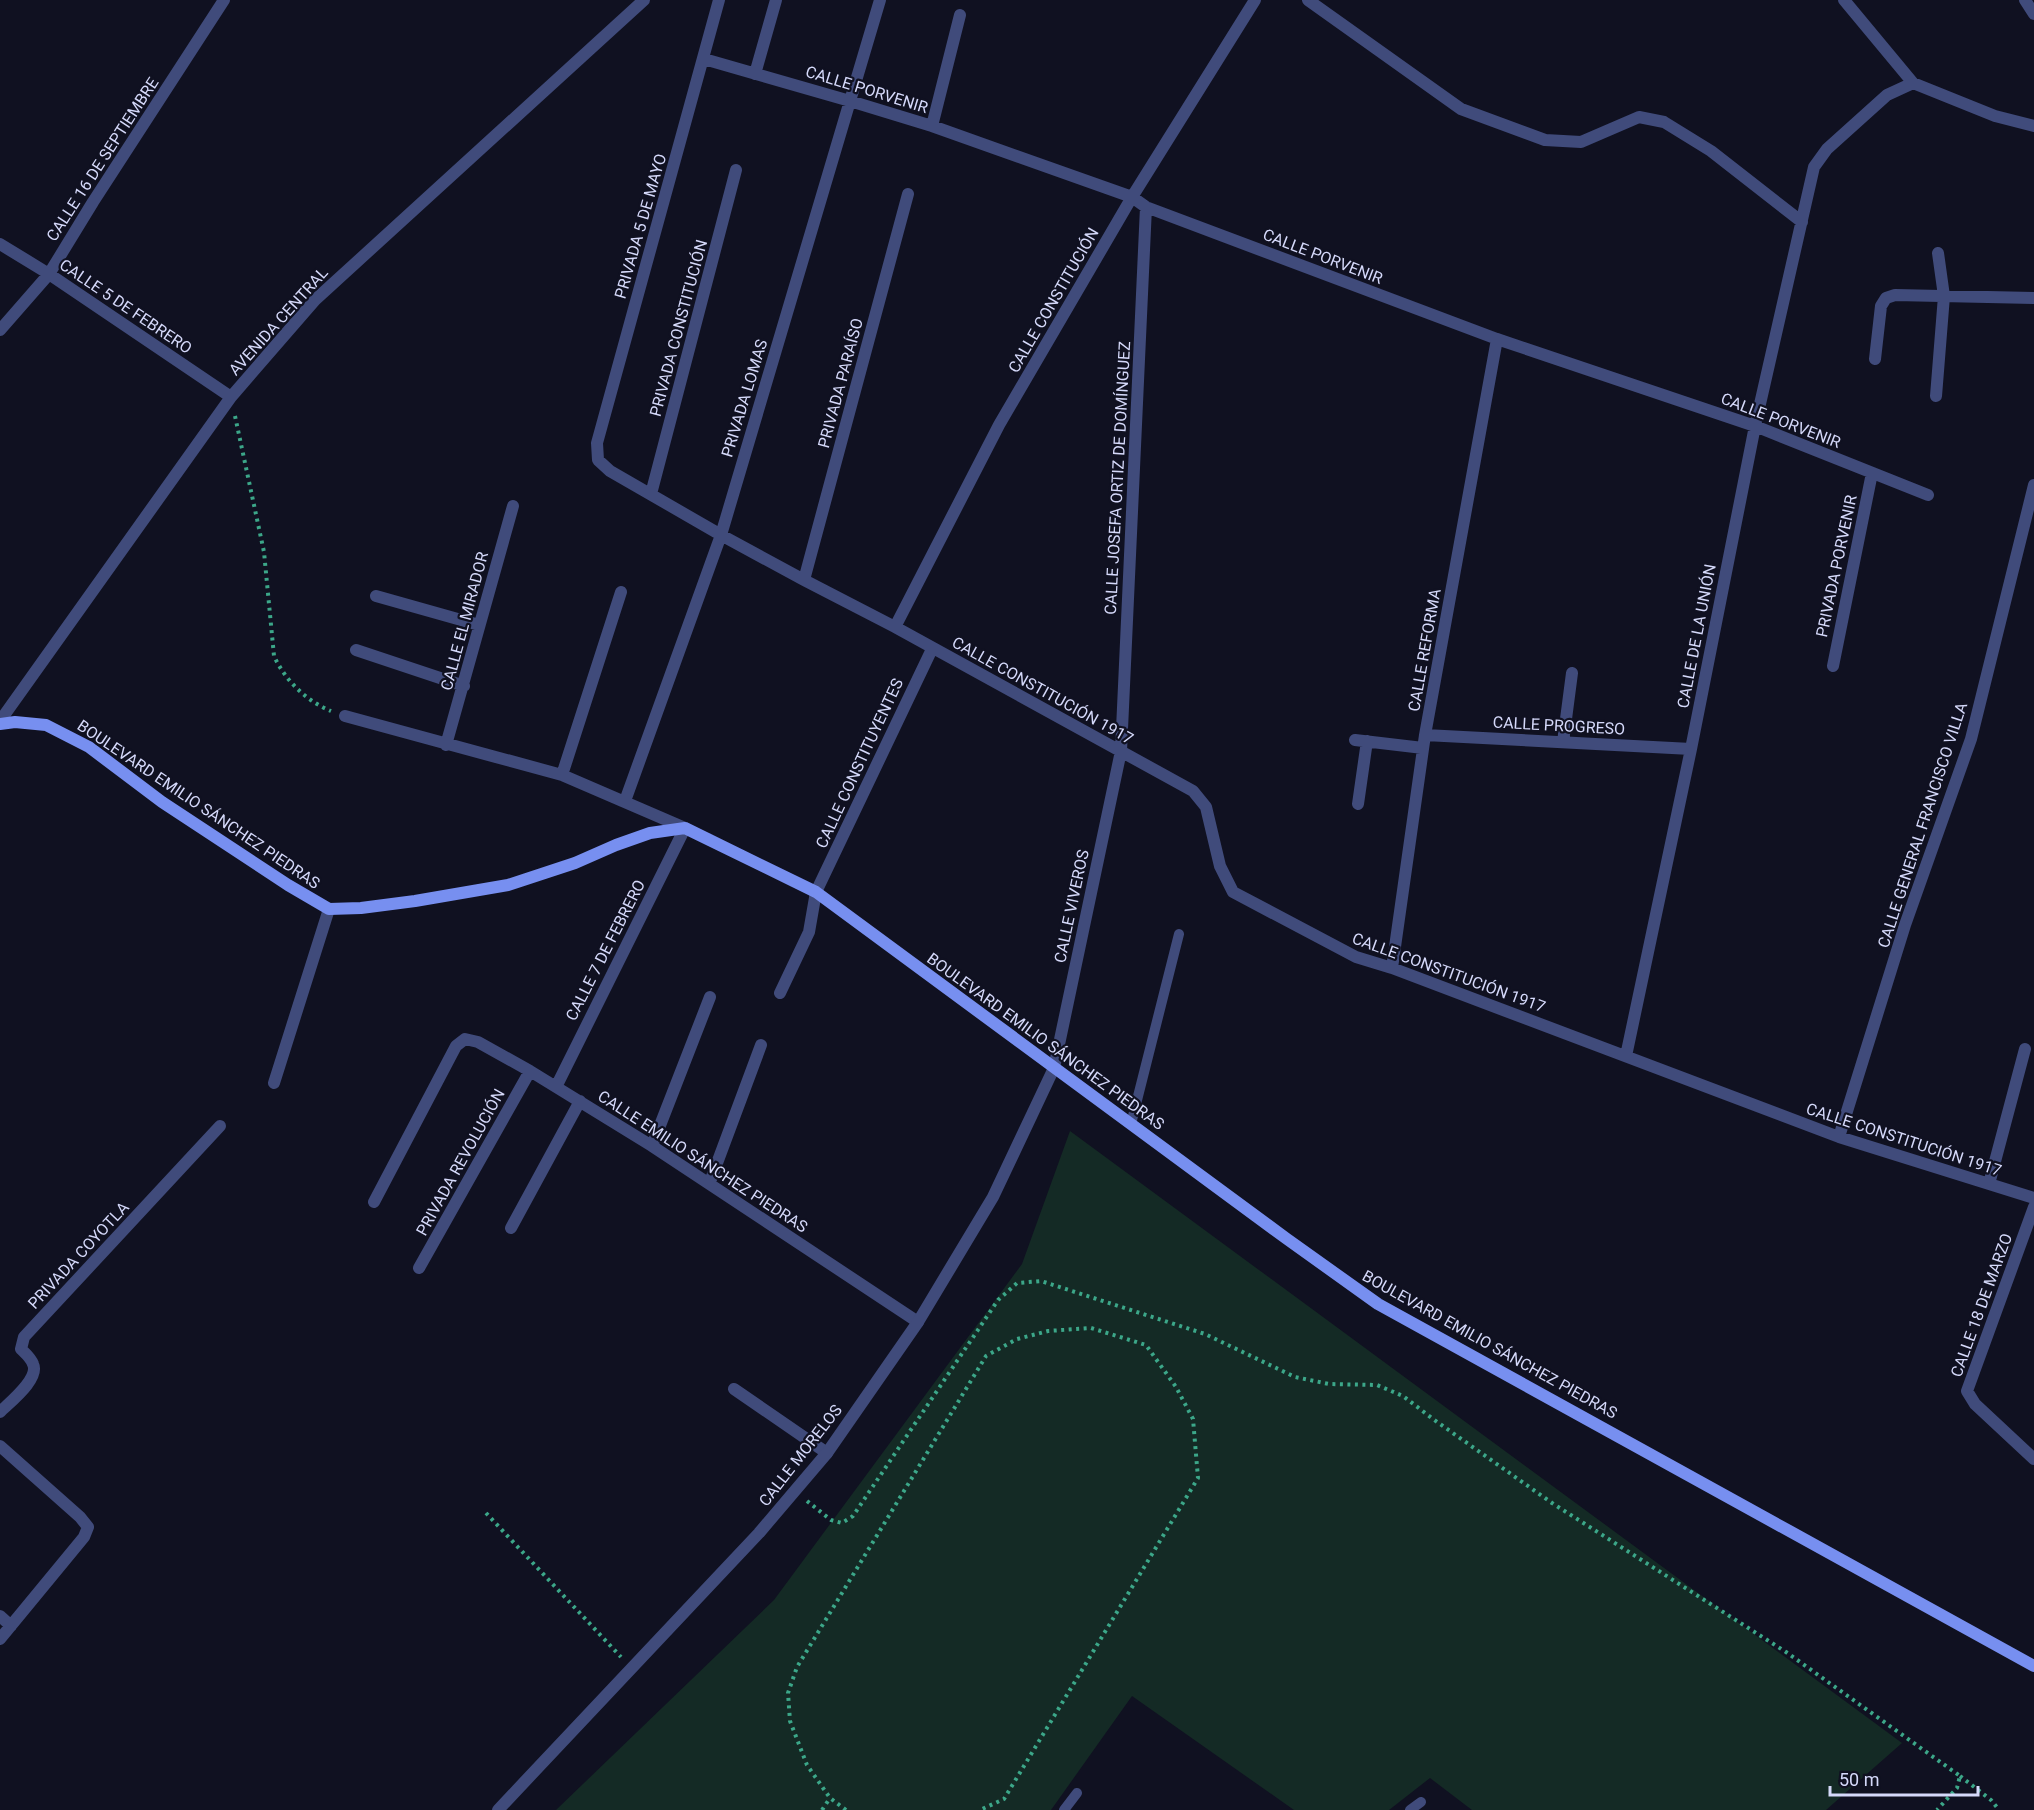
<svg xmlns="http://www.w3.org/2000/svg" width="2034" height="1810" font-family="Roboto,sans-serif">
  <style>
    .green { fill: #142a25 }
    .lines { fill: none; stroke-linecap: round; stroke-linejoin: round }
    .path { stroke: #3ca789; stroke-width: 4; stroke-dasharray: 3 4.5; stroke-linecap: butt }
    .service { stroke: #404b7b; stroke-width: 10 }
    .minor { stroke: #404b7b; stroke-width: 12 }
    .tertiary { stroke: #404b7b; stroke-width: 12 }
    .secondary { stroke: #778ff0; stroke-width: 12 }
    .labels { text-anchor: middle; stroke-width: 4.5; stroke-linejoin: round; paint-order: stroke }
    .street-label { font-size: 16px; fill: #d5d9fa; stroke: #101121 }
  </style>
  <rect width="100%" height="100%" fill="#101121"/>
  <!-- green -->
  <path class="green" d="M1070,1131L1902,1743L1826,1810H1472L1430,1778L1389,1810H1294L1132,1696L1051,1810H556L774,1600L1022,1264Z"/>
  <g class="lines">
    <!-- path -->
    <path class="path" d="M235,416L264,552L274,656C285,680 306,701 331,711
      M807,1501L831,1520L842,1523L853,1516L998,1300L1017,1283L1041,1281L1205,1334L1295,1377L1329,1384L1377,1385L1403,1396L1433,1419L1552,1503L1786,1652L1960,1776L1957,1788L1937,1810
      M486,1513L621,1657
      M1960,1776L1991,1800L1999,1810
      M822,1810L830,1798
      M846,1810L830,1798L807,1765L790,1721L788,1693L797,1667L986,1356L1017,1339L1048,1331L1091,1328L1146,1345L1176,1387L1193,1419L1198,1478L1004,1799L980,1810"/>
    <!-- service -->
    <path class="service" d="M1131,1124L1179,934
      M1064,1810L1077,1793
      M1410,1810L1421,1802"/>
    <!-- minor -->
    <path class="minor" d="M719,0L597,443L598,460L610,471L721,535L804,580L895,627L1193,791L1206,807L1220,866L1233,892L1356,957L1392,968L1839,1137L2034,1198
      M1308,0L1461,109L1545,140L1581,142L1639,117L1664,122L1711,151L1802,222
      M1844,0L1913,83
      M2025,0L2034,14
      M704,59L850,101L932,126L1132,197L1146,207L1497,339L1755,426L1928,495
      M755,74L776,0
      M932,126L960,15
      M0,244L49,274L231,397
      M0,330L49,274L93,202L224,0
      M1875,359L1881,306L1886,298L1895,295L2034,298
      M1936,396L1944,296L1938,253
      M651,494L736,170
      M804,580L908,194
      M376,596L479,625
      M895,627L999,425L1132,197L1255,0
      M356,650L464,686
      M1833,666L1872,473
      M345,716L562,775L685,828L556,1087
      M0,721L231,397L315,300L644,0
      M1425,735L1691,749
      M1355,740L1423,748
      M1563,742L1572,673
      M446,745L513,506
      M562,775L621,592
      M625,801L721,535L880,0
      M1358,804L1367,741
      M1392,968L1425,735L1497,339
      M780,993L809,932L816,892L932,649
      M1626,1056L1691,749L1755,426L1814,167L1827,149L1887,95L1913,83L1995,116L2034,126
      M1054,1068L1121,751L1146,207
      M274,1083L329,909
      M1839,1137L1905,925L1971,739L2034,485
      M652,1146L710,997
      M710,1182L761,1045
      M1989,1184L2025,1049
      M374,1202L456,1046L465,1039L478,1042L530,1071L652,1146L918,1322
      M2034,1207L1967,1391L1975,1404L2034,1459
      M511,1228L580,1101
      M419,1268L530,1071
      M734,1389L827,1453
      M0,1412C10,1402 40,1379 33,1364C31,1358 25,1353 21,1349L24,1337L220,1126
      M0,1446L80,1517L88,1527L84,1537L0,1639
      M0,1616L11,1626"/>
    <!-- tertiary -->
    <path class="tertiary" d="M498,1810L759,1533L827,1453L918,1322L993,1197L1054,1068"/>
    <!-- secondary -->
    <path class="secondary" d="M0,724L15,722L46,725L89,747L162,802L288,885L329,909L361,908L415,901L508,885L575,863L616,845L650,833L685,828L816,892L1287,1239L1378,1304L2034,1666"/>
  </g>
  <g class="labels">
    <!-- street labels -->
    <g class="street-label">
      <text transform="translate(867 89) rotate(17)" y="6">CALLE PORVENIR</text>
      <text transform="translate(102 159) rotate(-57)" y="6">CALLE 16 DE SEPTIEMBRE</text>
      <text transform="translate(640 226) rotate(-74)" y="6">PRIVADA 5 DE MAYO</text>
      <text transform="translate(1323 256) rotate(21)" y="6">CALLE PORVENIR</text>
      <text transform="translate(1053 300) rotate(-60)" y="6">CALLE CONSTITUCIÓN</text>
      <text transform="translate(126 306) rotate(34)" y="6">CALLE 5 DE FEBRERO</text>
      <text transform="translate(278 321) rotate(-48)" y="6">AVENIDA CENTRAL</text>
      <text transform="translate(678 328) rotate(-75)" y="6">PRIVADA CONSTITUCIÓN</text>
      <text transform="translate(840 383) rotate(-75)" y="6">PRIVADA PARAÍSO</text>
      <text transform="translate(744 398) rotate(-73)" y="6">PRIVADA LOMAS</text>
      <text transform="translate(1781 420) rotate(21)" y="6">CALLE PORVENIR</text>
      <text transform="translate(1117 478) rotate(-87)" y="6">CALLE JOSEFA ORTIZ DE DOMÍNGUEZ</text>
      <text transform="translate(1836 566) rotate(-78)" y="6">PRIVADA PORVENIR</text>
      <text transform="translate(464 621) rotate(-75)" y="6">CALLE EL MIRADOR</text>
      <text transform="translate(1696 636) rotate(-79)" y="6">CALLE DE LA UNIÓN</text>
      <text transform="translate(1424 650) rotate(-80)" y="6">CALLE REFORMA</text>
      <text transform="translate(1043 690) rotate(29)" y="6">CALLE CONSTITUCIÓN 1917</text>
      <text transform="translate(1559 725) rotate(3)" y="6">CALLE PROGRESO</text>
      <text transform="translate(859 763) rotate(-65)" y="6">CALLE CONSTITUYENTES</text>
      <text transform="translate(199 804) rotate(34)" y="6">BOULEVARD EMILIO SÁNCHEZ PIEDRAS</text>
      <text transform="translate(1922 825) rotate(-72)" y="6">CALLE GENERAL FRANCISCO VILLA</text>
      <text transform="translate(1071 906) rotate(-78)" y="6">CALLE VIVEROS</text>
      <text transform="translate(605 950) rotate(-63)" y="6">CALLE 7 DE FEBRERO</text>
      <text transform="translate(1449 972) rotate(20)" y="6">CALLE CONSTITUCIÓN 1917</text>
      <text transform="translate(1046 1041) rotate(36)" y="6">BOULEVARD EMILIO SÁNCHEZ PIEDRAS</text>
      <text transform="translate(1904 1139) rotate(18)" y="6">CALLE CONSTITUCIÓN 1917</text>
      <text transform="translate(703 1161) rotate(33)" y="6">CALLE EMILIO SÁNCHEZ PIEDRAS</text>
      <text transform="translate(460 1162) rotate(-61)" y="6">PRIVADA REVOLUCIÓN</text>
      <text transform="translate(78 1255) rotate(-47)" y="6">PRIVADA COYOTLA</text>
      <text transform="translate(1981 1305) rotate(-70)" y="6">CALLE 18 DE MARZO</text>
      <text transform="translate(1490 1344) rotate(29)" y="6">BOULEVARD EMILIO SÁNCHEZ PIEDRAS</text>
      <text transform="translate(800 1455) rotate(-52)" y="6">CALLE MORELOS</text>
    </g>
  </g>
  <!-- scale -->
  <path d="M1830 1786v9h148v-9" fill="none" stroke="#d5d9fa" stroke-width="3"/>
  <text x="1839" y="1786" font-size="18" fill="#d5d9fa" stroke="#101121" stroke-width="4.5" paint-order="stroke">50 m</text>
</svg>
